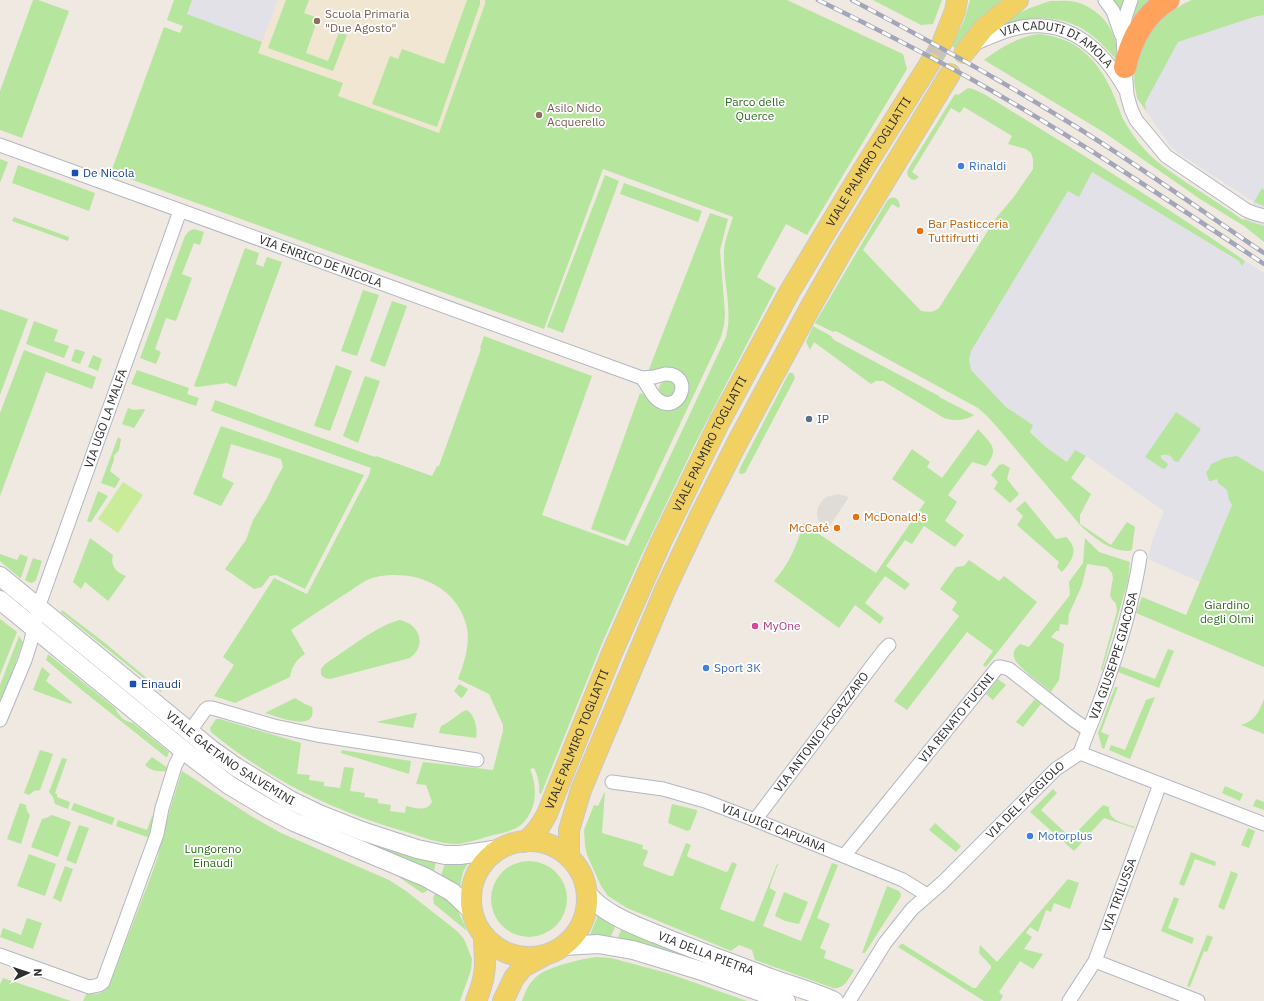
<svg xmlns="http://www.w3.org/2000/svg" width="1264" height="1001" font-family="'IBM Plex Sans',sans-serif">
  <style>
    .industrial { fill: #e3e1e8 }
    .education { fill: #f0e6d1 }
    .green { fill: #b6e59e }
    .pitch { fill: #c9ec9a }
    .plaza { fill: #dfdcd8 }
    .lines { fill: none; stroke-linecap: round; stroke-linejoin: round }
    .primary-tunnel { stroke: #c8c4bd; stroke-width: 20; stroke-dasharray: 20 10; stroke-linecap: butt }
    .street-casing { stroke: #b4b7c1; stroke-width: 15 }
    .secondary-casing { stroke: #b4b7c1; stroke-width: 20 }
    .primary-casing { stroke: #c9c9c9; stroke-width: 22 }
    .highway-casing { stroke: #c9c9c9; stroke-width: 24 }
    .street { stroke: #fff; stroke-width: 13 }
    .secondary { stroke: #fff; stroke-width: 18 }
    .primary { stroke: #f2d163; stroke-width: 20 }
    .highway { stroke: #ffa35c; stroke-width: 22 }
    .rail-casing { stroke: #a3a6b8; stroke-width: 4.5 }
    .rail { stroke: #fff; stroke-width: 3; stroke-dasharray: 9; stroke-linecap: butt }
    .education-dot { fill: #8d6e63; stroke: #fff; stroke-width: 1.5 }
    .shop-dot { fill: #3f7fe0; stroke: #fff; stroke-width: 1.5 }
    .transit-dot { fill: #1a4fb4; stroke: #fff; stroke-width: 1.5 }
    .food-dot { fill: #e8710a; stroke: #fff; stroke-width: 1.5 }
    .service-dot { fill: #5c6f8a; stroke: #fff; stroke-width: 1.5 }
    .hotel-dot { fill: #d1479c; stroke: #fff; stroke-width: 1.5 }
    .labels { text-anchor: middle; stroke-width: 3.5; stroke-linejoin: round; paint-order: stroke }
    .education-label { font-size: 12px; fill: #785e54; stroke: #fff; text-anchor: start }
    .street-label { font-size: 12px; fill: #2e2e2e; stroke: #fff }
    .park-label { font-size: 12px; fill: #2c6e1b; stroke: #fff }
    .shop-label { font-size: 12px; fill: #366cbe; stroke: #fff; text-anchor: start }
    .transit-label { font-size: 12px; fill: #164399; stroke: #fff; text-anchor: start }
    .food-label { font-size: 12px; fill: #c56008; stroke: #fff; text-anchor: start }
    .service-label { font-size: 12px; fill: #4e5e75; stroke: #fff; text-anchor: start }
    .hotel-label { font-size: 12px; fill: #b23c85; stroke: #fff; text-anchor: start }
  </style>
  <rect width="100%" height="100%" fill="#efe9e1"/>
  <!-- industrial -->
  <path class="industrial" d="M192,0H278L262,42L187,14Z
    M1264,15V233L1244,220L1254,202L1178,153L1170,146L1146,111L1144,103L1178,42L1254,17Z
    M1045,155L1092,172L1239,261L1242,265L1245,261L1264,273V472L1249,463L1200,582L1148,559L1152,541L1164,511L1086,456L1077,468L1047,448L970,370L932,322Z"/>
  <!-- education -->
  <path class="education" d="M278,0H485V4L439,133L338,96L342,83L258,53Z"/>
  <!-- green -->
  <path class="green" d="M33,0H38L69,11L22,138L0,130V91Z
    M174,0H192L187,14L262,42L258,53L343,83L338,96L439,133L485,4V0H787L903,54L907,69L807,235L786,224L757,277L776,288L695,444L641,556L603,641L541,794L539,793C540,784 538,776 534,768L530,769C538,788 537,810 521,825C513,831 502,833 493,835C482,838 469,843 457,844C441,844 425,838 410,833C338,813 269,780 211,732L210,728L216,719H220L301,743L297,774L310,775L309,780L324,782V786L340,788L344,767L354,768L350,791L365,793L364,797L378,799V803L391,805L390,811L405,813L406,806C416,808 426,812 432,802L426,785L416,784L423,762L493,770L503,731V725L489,694L458,679C464,664 470,645 467,628C458,586 415,569 376,577C366,579 356,587 347,593C328,605 309,617 291,630L305,654C296,660 292,666 290,677L235,703L214,696L234,665L223,657L274,578L307,594L369,475L371,468L211,411L215,400L375,457L376,456L432,476L437,466H439L481,349L480,348L484,336L592,376L542,515L628,546L726,337C733,309 723,282 724,253C724,241 730,228 733,217L603,169L544,329L111,172L164,27L180,33L183,26L167,20Z
    M286,0H309L304,13L318,18L306,53L328,61L339,32L347,35L333,71L268,48Z
    M467,0H480V4L437,127L372,104L390,56L398,59L402,49L444,64Z
    M873,0H942L933,24L921,25Z
    M970,0H1001L979,18L955,48L952,46L965,18Z
    M1112,0H1126L1121,14Z
    M1137,0H1154L1129,28Z
    M1192,0H1264V15L1254,17L1178,42L1145,103L1146,111L1137,98L1134,81L1135,67L1142,42L1157,22L1183,4Z
    M1050,1C1059,1 1068,0 1076,2C1099,8 1120,32 1117,58H1115C1107,50 1100,41 1090,34C1062,13 1027,15 996,29L1004,20L1030,8Z
    M1039,34C1077,38 1096,58 1112,91C1116,100 1119,110 1123,119C1131,133 1141,147 1153,158C1163,167 1176,175 1187,183C1206,195 1225,207 1243,220L1244,219L1251,222L1264,226V242L1244,226L1200,199L1105,133L984,60C1001,47 1018,37 1039,34Z
    M968,88L973,89L984,94C1072,148 1160,202 1245,261L1242,266L1239,261L1092,172L1079,197L1068,191L971,351L969,360L971,370L1006,407L1033,425L1030,432L1047,448L1067,462L1075,450L1086,456L1071,478L1091,494L1080,515V524L1111,545L1127,522L1135,527L1132,549L1130,551C1109,551 1096,539 1081,526L997,427L987,416L978,408L836,331L833,332L815,323L887,201C890,197 894,196 898,200L900,205L899,208L892,204L863,250L921,311C928,312 933,313 939,308L996,218L1013,198L1033,169V159L1031,153L1026,149L1008,144L1012,136L964,107L960,113L951,108L912,172L919,177L915,180L911,179L908,176L907,172L910,166L955,94L958,95Z
    M0,159L8,162L0,183Z
    M18,165L95,193L89,211L12,183Z
    M605,175L619,181L563,333L547,327Z
    M624,183L702,211L698,222L620,194Z
    M1262,188L1264,190V206L1254,202Z
    M710,213L728,219L720,250L725,314L724,325L721,337L625,541L591,529L640,393L643,394C649,400 653,407 662,410C680,415 691,395 686,379L651,371L649,369Z
    M14,217L69,237L68,241L12,221Z
    M194,229L204,232L200,245L194,243L182,274L192,278L176,321L166,318L155,349L161,352L156,364L140,358L185,236L189,231Z
    M245,248L259,253L256,264L263,267L267,257L282,262L236,387L227,383L197,387L194,386Z
    M363,290L379,295L357,356L341,351Z
    M392,301L407,306L385,367L370,361Z
    M0,309L28,319L0,395Z
    M34,321L58,330L54,341L69,346L64,358L26,344Z
    M813,326L831,336L834,340L939,396L940,398H941L974,415C966,421 953,421 944,418L883,381H876L871,384L814,342L810,350L806,342Z
    M75,349L85,352L80,364L71,361Z
    M24,350L96,377L92,389L46,372L0,496V413Z
    M93,355L102,359L98,371L88,367Z
    M336,365L352,371L330,431L314,426Z
    M137,370L189,388L187,394L199,398L196,406L131,384Z
    M789,373H793L795,378L745,473L741,474L739,473L740,468Z
    M365,376L380,381L358,443L343,436Z
    M659 389a8 8 0 1 1 16 0a8 8 0 1 1-16 0Z
    M128,408L134,410L144,409L145,410L134,428L122,424Z
    M1176,412L1201,429L1178,462L1174,461C1171,454 1168,455 1161,455V458L1168,464L1166,468L1163,469L1145,457Z
    M221,426L364,475L305,589L276,575L270,576L262,587L254,589L225,569L246,540L253,520L267,498L274,483L283,467L281,459L231,444L222,477L234,483L221,506L193,494Z
    M978,429C991,444 1000,448 986,466L972,462L948,495L957,502L945,521L964,535L955,547L924,526L912,544L905,540L886,566L910,584L905,590L885,576L865,603L884,618L880,624L855,605L839,628L774,581C789,564 797,546 803,523L876,573L925,502L892,479L912,449L930,462L927,467L942,478Z
    M118,437L121,439L119,450L114,456V460L110,471L120,479L115,488L101,483Z
    M1237,456L1264,472V667L1136,613L1142,597L1186,615L1232,505L1229,500L1227,490L1218,483L1217,479L1211,481H1209L1206,472L1209,469L1211,464L1224,458Z
    M1003,464L1010,468L1007,479L1019,494L1010,503L994,489L998,482L991,475L999,465Z
    M98,491L108,496L91,522H89L87,521Z
    M1025,501L1056,539L1066,537C1080,549 1072,561 1062,572L1057,567L1059,562L1017,525L1023,516L1016,509Z
    M90,538L113,555C110,565 116,573 126,576L108,601L85,582L81,589L73,582Z
    M1085,538L1099,552L1130,562L1128,581L1102,671L1101,669L1117,611L1116,604L1111,598L1110,595L1113,578L1112,573L1107,567L1087,564L1082,585L1069,614L1068,625L1060,624L1059,631H1056L1051,637L1064,644L1059,680L1051,692C1044,687 1038,681 1031,676C1022,668 1004,656 1020,644L1029,647L1070,595L1069,582L1083,563Z
    M0,554L17,560L20,554L28,557L21,578H20L0,561Z
    M33,558L42,561L36,580L34,582L31,583L25,580Z
    M969,560L999,581L1004,576L1037,602L986,667L983,665L993,651L967,632L907,710L894,701L959,616L952,610L957,602L940,589L956,567L964,566Z
    M62,610L105,643L162,691L161,692L62,613L61,612Z
    M0,619L17,632L0,675Z
    M400,620C420,624 427,646 410,658L330,679L325,678L321,675V669L325,664C346,651 377,625 400,620Z
    M57,634L220,764L436,862L434,871L433,872L284,808L241,782L218,766L182,738L57,636Z
    M19,636L23,642L4,694L0,701V685Z
    M1168,649L1174,651L1159,688L1118,672L1120,666L1155,679Z
    M48,654L115,708C118,715 125,722 133,723L169,752L167,757H166L83,691L46,660Z
    M42,667L50,674L46,681L72,702L71,704L33,690Z
    M998,679L1006,685L993,700L986,694Z
    M459,684L468,689L463,697L461,698L454,691Z
    M1115,687H1118L1101,732L1109,735L1104,749L1102,748L1098,733Z
    M1155,697L1130,759L1109,750L1111,745L1125,750L1146,700Z
    M295,698L305,704L312,707C318,734 276,716 265,713Z
    M1035,699L1041,704L1023,727L1016,722Z
    M1264,699V734L1241,725C1255,721 1259,712 1264,699Z
    M467,710C475,715 478,730 476,738L439,733L441,726C451,722 459,712 467,710Z
    M415,713H417L413,728L376,722Z
    M40,750L53,754L40,790L34,791L29,795L24,793Z
    M342,750L411,761L409,774L341,753Z
    M152,757L168,768L167,771C158,772 151,771 145,765Z
    M62,758L67,759L55,793L57,794V797L70,802L68,809L55,804L53,797L49,792Z
    M182,771L251,816L281,833L389,880L406,891L457,931L464,939L472,959L471,970L460,1001H83L87,993C97,995 102,994 109,986L151,876L158,856L162,835Z
    M1225,786L1243,794L1240,801L1222,793Z
    M1053,789L1057,793L1041,810L1071,838L1103,805L1109,807C1108,821 1124,823 1135,827L1134,828L1104,818L1074,851L1030,812Z
    M605,791L602,833L643,845L642,849L647,850L648,852L643,864L644,866L670,876H673L686,843L691,845L687,855L688,857L726,872L728,871L732,862L737,864L720,909L754,922L777,864H778L770,886V888L776,892L763,926L801,941L832,863L838,865L817,918L830,924L820,948L826,951L824,958L854,970C849,978 844,990 833,988L755,960L752,950L739,945L731,951L627,908L608,896L601,886L587,855L585,846L584,830L594,805L598,806Z
    M1256,799L1264,802V810L1253,806Z
    M20,803L26,805L27,811L30,815L21,844L7,839Z
    M74,803L115,818L112,825L71,810Z
    M672,804L697,810V812L690,830L687,831L668,823Z
    M52,815L71,822L58,857L31,847L42,819L46,818Z
    M152,816H153L154,822L150,838L116,826L118,820L147,830Z
    M935,823L961,846L956,852L929,830Z
    M79,825L89,828L76,864L66,860Z
    M1248,828L1255,831L1249,848L1241,845Z
    M1191,852L1216,862L1215,866L1195,859L1184,886L1179,884Z
    M29,854L56,864L45,896L17,886Z
    M491 899a38 38 0 1 1 76 0a38 38 0 1 1-76 0Z
    M445,863H468L463,872L460,886L452,881L441,876Z
    M65,866L73,869L61,902L53,898Z
    M1231,871L1238,874L1224,910L1218,907Z
    M393,873L428,887V889L426,892L422,893Z
    M1068,879L1079,883L1070,909L1054,903L1051,912L1046,910L1038,932L1030,927L1026,933L1032,937L1024,949L1043,954L1033,969L1020,961L999,992L1003,996L1000,1001H984L898,947L901,944H903L973,988H976L991,968V966L979,953L980,945L997,962Z
    M887,886L899,891L901,894L900,898L865,953H862Z
    M436,891C454,899 460,914 467,931L434,904L433,898Z
    M784,892L808,902L799,924L785,921L775,916Z
    M1174,897L1179,899L1168,928L1194,938L1192,944L1161,931Z
    M598,915L616,925L611,936L590,935Z
    M27,918L42,923L33,949L0,937L3,928L21,935Z
    M622,928L814,1001H807L677,955L621,939L618,937Z
    M1207,935L1213,937L1207,952L1204,951L1190,987L1187,986Z
    M596,957L611,958L667,973L747,1001H522C525,992 529,983 536,977C547,967 581,959 596,957Z
    M3,978L71,1001H0V984Z"/>
  <!-- pitch -->
  <path class="pitch" d="M123,482L143,495L118,533L98,519Z"/>
  <!-- plaza -->
  <path class="plaza" d="M838,494L849,497L827,530L822,526L818,520L817,513L818,507L822,501L826,497Z"/>
  <g class="lines">
    <!-- primary-tunnel -->
    <path class="primary-tunnel" d="M930,63L943,41"/>
    <!-- street casing -->
    <g class="street-casing">
      <g id="street">
        <path d="M1105,0L1113,11L1121,34"/>
        <path d="M1131,0L1125,18L1123,38L1127,95L1131,109L1136,120L1166,156L1246,210L1253,213L1264,216"/>
        <path id="s1" d="M972,45C988,38 1004,30 1022,27C1070,19 1103,50 1125,89"/>
        <path id="s2" d="M0,145L642,378"/>
        <path d="M665,374C695,373 680,416 658,400C651,395 648,385 642,378L654,377Z"/>
        <path id="s3" d="M0,720L25,660L31,641L38,608L49,577L180,211"/>
        <path d="M190,731L205,710L208,708H212L274,726L317,735L477,760"/>
        <path id="s4" d="M1080,753C1087,733 1096,713 1103,693C1119,649 1133,603 1140,557"/>
        <path d="M1080,753L1264,824"/>
        <path id="s5" d="M612,782L663,789L705,801L755,820L903,880L927,895"/>
        <path id="s6" d="M755,820L884,650L889,645"/>
        <path id="s7" d="M844,856L998,667H1001L1009,669L1071,718L1088,730"/>
        <path d="M0,955L89,987L99,985L103,982L157,834L162,808L175,766L183,750"/>
        <path d="M1095,961L1198,1001"/>
        <path id="s8" d="M849,1001L885,943L912,909L942,883L1056,769L1080,753"/>
        <path id="s9" d="M1069,1001L1095,961L1160,784"/>
      </g>
    </g>
    <!-- secondary casing -->
    <g class="secondary-casing">
      <g id="secondary">
        <path id="s10" d="M0,576L212,750L236,767L290,800L319,814L362,831L417,849L445,855H460L500,849"/>
        <path d="M0,600L183,750L229,785L269,809L294,822L425,877L452,892L473,912"/>
        <path id="s11" d="M586,891C599,912 634,925 656,934C695,950 734,964 773,979C793,986 814,992 834,1001"/>
        <path d="M564,946L598,944L633,950L705,972L786,1001"/>
      </g>
    </g>
    <!-- primary casing -->
    <g class="primary-casing">
      <g id="primary">
        <path d="M943,41L955,11L957,0"/>
        <path d="M964,53L984,28L1018,0"/>
        <circle cx="529" cy="899" r="58"/>
        <path id="s12" d="M524,842C535,835 541,825 547,814L612,653L661,542L719,423L790,291L861,173L930,63"/>
        <path d="M569,857V830L581,790L665,590L700,516L737,443L811,306L841,253L950,74"/>
        <path d="M476,1001C481,989 485,977 485,964C485,955 484,946 484,936"/>
        <path d="M503,1001L514,978L523,967L543,956"/>
      </g>
    </g>
    <!-- highway casing -->
    <g class="highway-casing">
      <path id="highway" d="M1125,67C1131,40 1144,15 1168,0"/>
    </g>
    <!-- street -->
    <use href="#street" class="street"/>
    <!-- secondary -->
    <use href="#secondary" class="secondary"/>
    <!-- primary -->
    <use href="#primary" class="primary"/>
    <!-- highway -->
    <use href="#highway" class="highway"/>
    <!-- rail casing -->
    <g class="rail-casing">
      <path id="rail" d="M818,0C869,25 920,51 971,79C1071,135 1168,200 1264,264
        M852,0C922,37 992,75 1060,117C1130,159 1196,207 1264,253"/>
    </g>
    <!-- rail -->
    <use href="#rail" class="rail"/>
  </g>
  <!-- markers -->
  <g class="education-dot">
    <circle cx="317" cy="21" r="4"/>
    <circle cx="539" cy="115" r="4"/>
  </g>
  <g class="shop-dot">
    <circle cx="961" cy="166" r="4"/>
    <circle cx="706" cy="668" r="4"/>
    <circle cx="1030" cy="836" r="4"/>
  </g>
  <g class="transit-dot">
    <rect x="71" y="169" width="8" height="8" rx="2"/>
    <rect x="129" y="680" width="8" height="8" rx="2"/>
  </g>
  <g class="food-dot">
    <circle cx="920" cy="231" r="4"/>
    <circle cx="856" cy="517" r="4"/>
    <circle cx="837" cy="528" r="4"/>
  </g>
  <circle class="service-dot" cx="809" cy="419" r="4"/>
  <circle class="hotel-dot" cx="755" cy="626" r="4"/>
  <g class="labels">
    <!-- education labels -->
    <g class="education-label">
      <text x="325" y="18">Scuola Primaria<tspan x="325" dy="14">"Due Agosto"</tspan></text>
      <text x="547" y="112">Asilo Nido<tspan x="547" dy="14">Acquerello</tspan></text>
    </g>
    <!-- street labels -->
    <g class="street-label">
      <text dy="4" stroke="none"><textPath href="#s1" startOffset="93">VIA CADUTI DI AMOLA</textPath></text>
      <text dy="4" stroke="none"><textPath href="#s12" startOffset="765">VIALE PALMIRO TOGLIATTI</textPath></text>
      <text dy="4" stroke="none"><textPath href="#s2" startOffset="341">VIA ENRICO DE NICOLA</textPath></text>
      <text dy="4" stroke="none"><textPath href="#s3" startOffset="320">VIA UGO LA MALFA</textPath></text>
      <text dy="4" stroke="none"><textPath href="#s12" startOffset="441">VIALE PALMIRO TOGLIATTI</textPath></text>
      <text dy="4" stroke="none"><textPath href="#s4" startOffset="103">VIA GIUSEPPE GIACOSA</textPath></text>
      <text dy="4" stroke="none"><textPath href="#s7" startOffset="178">VIA RENATO FUCINI</textPath></text>
      <text dy="4" stroke="none"><textPath href="#s6" startOffset="110">VIA ANTONIO FOGAZZARO</textPath></text>
      <text dy="4" stroke="none"><textPath href="#s12" startOffset="117">VIALE PALMIRO TOGLIATTI</textPath></text>
      <text dy="4" stroke="none"><textPath href="#s10" startOffset="294">VIALE GAETANO SALVEMINI</textPath></text>
      <text dy="4" stroke="none"><textPath href="#s8" startOffset="269">VIA DEL FAGGIOLO</textPath></text>
      <text dy="4" stroke="none"><textPath href="#s5" startOffset="169">VIA LUIGI CAPUANA</textPath></text>
      <text dy="4" stroke="none"><textPath href="#s9" startOffset="118">VIA TRILUSSA</textPath></text>
      <text dy="4" stroke="none"><textPath href="#s11" startOffset="137">VIA DELLA PIETRA</textPath></text>
    </g>
    <!-- park labels -->
    <g class="park-label">
      <text x="755" y="106">Parco delle<tspan x="755" dy="14">Querce</tspan></text>
      <text x="1227" y="609">Giardino<tspan x="1227" dy="14">degli Olmi</tspan></text>
      <text x="213" y="853">Lungoreno<tspan x="213" dy="14">Einaudi</tspan></text>
    </g>
    <!-- shop labels -->
    <g class="shop-label">
      <text x="969" y="170">Rinaldi</text>
      <text x="714" y="672">Sport 3K</text>
      <text x="1038" y="840">Motorplus</text>
    </g>
    <!-- transit labels -->
    <g class="transit-label">
      <text x="83" y="177">De Nicola</text>
      <text x="141" y="688">Einaudi</text>
    </g>
    <!-- food labels -->
    <g class="food-label">
      <text x="928" y="228">Bar Pasticceria<tspan x="928" dy="14">Tuttifrutti</tspan></text>
      <text x="864" y="521">McDonald's</text>
      <text x="829" y="532" text-anchor="end">McCafé</text>
    </g>
    <!-- service labels -->
    <g class="service-label">
      <text x="817" y="423">IP</text>
    </g>
    <!-- hotel labels -->
    <g class="hotel-label">
      <text x="763" y="630">MyOne</text>
    </g>
  </g>
  <!-- north arrow -->
  <g transform="translate(28 973) rotate(87)" stroke="#ffffff" stroke-width="3" paint-order="stroke">
  <path d="M0-3L7 15L0 10L-7 15Z" fill="#2e2e2e"/>
  <text y="-6" font-size="11" font-weight="bold" text-anchor="middle" fill="#2e2e2e">N</text>
  </g>
</svg>
